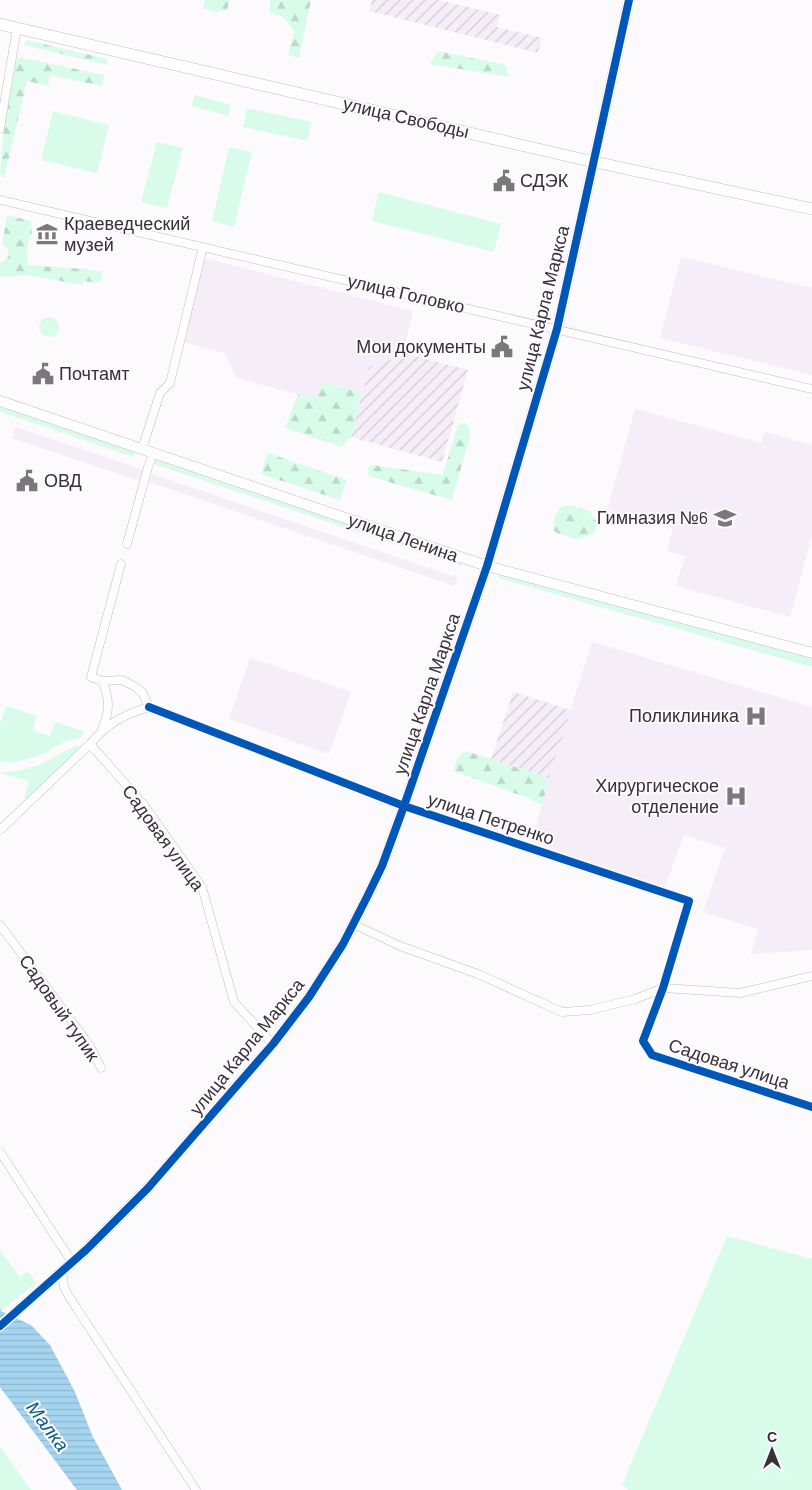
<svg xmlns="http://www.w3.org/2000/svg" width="812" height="1490" font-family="Barlow,sans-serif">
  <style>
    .built { fill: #f5edf7 }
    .industrial { fill: url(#industrial-furrows) }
    .grass { fill: #d9fcea }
    .forest { fill: url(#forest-firs) }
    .water { fill: url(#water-rules) }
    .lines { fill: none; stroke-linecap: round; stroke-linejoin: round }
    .minor-casing { stroke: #c0bec0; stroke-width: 9 }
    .tertiary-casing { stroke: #c0bec0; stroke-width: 11 }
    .secondary-casing { stroke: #c0bec0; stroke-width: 12 }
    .minor { stroke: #fffeff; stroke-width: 8 }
    .tertiary { stroke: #fffeff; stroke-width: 10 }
    .secondary { stroke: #fffeff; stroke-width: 11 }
    .cycleway-casing { stroke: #fdf9fe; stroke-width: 11 }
    .cycleway { stroke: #0057b8; stroke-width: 8 }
    .labels { text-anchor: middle; stroke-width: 4; stroke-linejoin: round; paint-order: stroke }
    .street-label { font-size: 18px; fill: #353235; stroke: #fdf9fe }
    .poi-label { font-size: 18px; fill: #353235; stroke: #fdf9fe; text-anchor: start }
    .water-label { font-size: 19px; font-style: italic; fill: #015f83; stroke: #fdf9fe }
  </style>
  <defs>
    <pattern id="industrial-furrows" width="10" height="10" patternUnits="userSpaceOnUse" patternTransform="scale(1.25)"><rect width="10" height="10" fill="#f5edf7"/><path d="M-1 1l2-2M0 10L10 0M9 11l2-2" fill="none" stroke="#d3ccd4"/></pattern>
    <pattern id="forest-firs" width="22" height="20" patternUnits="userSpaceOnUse" patternTransform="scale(1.25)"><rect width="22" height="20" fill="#d9fcea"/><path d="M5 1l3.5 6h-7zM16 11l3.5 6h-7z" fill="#bbd8c9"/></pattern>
    <pattern id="water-rules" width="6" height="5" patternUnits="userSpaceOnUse" patternTransform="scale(1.25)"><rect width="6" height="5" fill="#a4d4ef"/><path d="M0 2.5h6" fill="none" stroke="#8eb6ce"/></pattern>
  </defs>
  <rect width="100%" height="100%" fill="#fcfafd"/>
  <!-- built -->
  <path class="built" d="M681,257L812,288V375L660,338Z
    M204,258L413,311L405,345L397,350L388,361L369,367L362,393L322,382L317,399L236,378L225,353L183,342Z
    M635,409L761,443L764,432L812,445V536L790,617L676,586L685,556L667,551L673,528L607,510Z
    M15,427L144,470L140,481L12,438Z
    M152,474L458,578L455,586L149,482Z
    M592,642L812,707V950L751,954L758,929L703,912L725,848L684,835L663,892L532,841L549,778Z
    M250,658L351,692L329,754L229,719Z"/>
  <!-- industrial -->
  <path class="industrial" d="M372,0H439L500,15L497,27L542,38L538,53L369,11Z
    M407,354L468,370L442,462L351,437L369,367Z
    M513,692L571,710L549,778L491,759Z"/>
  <!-- grass -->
  <path class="grass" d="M195,95L231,105L228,116L192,106Z
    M247,108L312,122L307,141L243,127Z
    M53,111L109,125L97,173L41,160Z
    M157,142L183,148L167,208L141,202Z
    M229,147L252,152L234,227L212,221Z
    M379,192L501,224L494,252L372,221Z
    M39 327a10 10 0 1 1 20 0a10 10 0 1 1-20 0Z
    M0,404L136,451L134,457L0,412Z
    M157,455L463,558L461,566L154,464Z
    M501,570L812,653V667L498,578Z
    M6,706L37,716L33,730L50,736L55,722L84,731L81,738L64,742L44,754L13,763L0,761V724Z
    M77,745L82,747L29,800L24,798L29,781L0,773L16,771L39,765Z
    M727,1236L812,1259V1490H629L622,1485Z
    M0,1250L20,1277L28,1271L36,1283L1,1311L0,1308Z
    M0,1446L31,1490H0Z"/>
  <!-- forest -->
  <path class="forest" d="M205,0H230L227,10L216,12L203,8Z
    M270,0H311L299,58L288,55L294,32C287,20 284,15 270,13Z
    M26,40L108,59L107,65L24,45Z
    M438,51L506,65L509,77L430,64Z
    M19,57L104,75L102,86L50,75L48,86L27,81L4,178L0,174L4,124L16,62Z
    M7,215L31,221L32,233L28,241L27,252L28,265L84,269L103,272L101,281L96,283L84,281L83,285L27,275L10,277L0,276V263C7,260 10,257 8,249L2,245Z
    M321,382L362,393L351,437L342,447L285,428L298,394L317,398Z
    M464,422L469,427L470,436L452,500L371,477L368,475V468L372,465L443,475L457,427Z
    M268,453L347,480L340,500L261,474Z
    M570,505L590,511L598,525L594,533L577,540L557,533L553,530L555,517L560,508Z
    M466,751L549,778L542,805L528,798L454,771C455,761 457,756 466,751Z"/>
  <!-- water -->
  <path class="water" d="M0,1308L1,1311L31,1325L50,1345L75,1392L92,1435L122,1490H77L0,1387Z"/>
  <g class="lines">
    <!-- minor casing -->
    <g class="minor-casing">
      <path id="minor" d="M0,128L17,28
        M0,200L812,389
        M142,449L160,393L170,383L203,247
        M127,544L148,467L153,454
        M121,564L91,677L102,681L122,680L134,686L142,692L149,707
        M102,681C110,698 110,712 102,729
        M149,707L404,806L689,901L663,988L643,1041L652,1055L812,1107
        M90,744L144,805L202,887L234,1002L273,1044
        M0,830L90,744C108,723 123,715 149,707
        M353,924L400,946L478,974L562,1012L590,1010L635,999L663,988L740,993L812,976
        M0,925L84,1038L91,1048L101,1068
        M0,1152L72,1262
        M62,1270L64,1287L68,1295L196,1490"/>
    </g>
    <!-- tertiary casing -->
    <g class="tertiary-casing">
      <path id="tertiary" d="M0,401L487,566L812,653
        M0,1326L87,1249L148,1188L273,1044L309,997L343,944L367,897L382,866L404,806L487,566L557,329L629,0"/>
    </g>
    <!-- secondary casing -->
    <g class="secondary-casing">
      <path id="secondary" d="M0,24L581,159L812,209"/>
    </g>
    <!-- minor -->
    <use href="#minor" class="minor"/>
    <!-- tertiary -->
    <use href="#tertiary" class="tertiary"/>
    <!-- secondary -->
    <use href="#secondary" class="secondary"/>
    <!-- cycleway casing -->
    <g class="cycleway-casing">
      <path id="cycleway" d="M149,707L404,806L689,901L663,988L643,1041L652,1055L812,1107
        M0,1326L87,1249L148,1188L273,1044L309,997L343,944L367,897L382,866L404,806L487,566L557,329L629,0"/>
    </g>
    <!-- cycleway -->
    <use href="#cycleway" class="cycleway"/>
  </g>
  <!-- icons -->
  <defs>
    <g id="civic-bare" transform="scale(1.725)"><path d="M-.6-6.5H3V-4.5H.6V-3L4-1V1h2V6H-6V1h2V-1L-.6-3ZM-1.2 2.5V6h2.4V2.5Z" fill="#7b787b" stroke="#fdf9fe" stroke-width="2.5" paint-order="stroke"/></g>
    <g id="museum-bare" transform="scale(1.725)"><path d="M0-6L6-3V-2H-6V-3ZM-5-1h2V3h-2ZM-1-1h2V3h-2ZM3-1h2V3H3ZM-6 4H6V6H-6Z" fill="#7b787b" stroke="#fdf9fe" stroke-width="2.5" paint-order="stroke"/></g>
    <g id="school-bare" transform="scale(1.725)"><path d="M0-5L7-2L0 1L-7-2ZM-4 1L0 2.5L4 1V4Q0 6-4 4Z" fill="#7b787b" stroke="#fdf9fe" stroke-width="2.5" paint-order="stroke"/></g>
    <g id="hospital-bare" transform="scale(1.725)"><path d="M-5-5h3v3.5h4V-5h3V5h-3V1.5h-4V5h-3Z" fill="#7b787b" stroke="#fdf9fe" stroke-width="2.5" paint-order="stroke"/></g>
  </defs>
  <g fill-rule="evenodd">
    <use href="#civic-bare" x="504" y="181"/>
    <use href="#museum-bare" x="47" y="234"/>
    <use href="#civic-bare" x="502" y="347"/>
    <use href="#civic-bare" x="43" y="374"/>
    <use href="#civic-bare" x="27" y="481"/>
    <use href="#school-bare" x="725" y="518"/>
    <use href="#hospital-bare" x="756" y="716"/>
    <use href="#hospital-bare" x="736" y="796"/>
  </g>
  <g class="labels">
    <!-- street labels -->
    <g class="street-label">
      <text transform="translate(406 118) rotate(13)" y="6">улица Свободы</text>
      <text transform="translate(406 294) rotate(13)" y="6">улица Головко</text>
      <text transform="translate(543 308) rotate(-76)" y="6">улица Карла Маркса</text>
      <text transform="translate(403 538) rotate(19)" y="6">улица Ленина</text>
      <text transform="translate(427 694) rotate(-71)" y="6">улица Карла Маркса</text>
      <text transform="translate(491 819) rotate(18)" y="6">улица Петренко</text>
      <text transform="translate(163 838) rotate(54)" y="6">Садовая улица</text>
      <text transform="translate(59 1008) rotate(55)" y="6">Садовый тупик</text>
      <text transform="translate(247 1047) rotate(-51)" y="6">улица Карла Маркса</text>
      <text transform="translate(729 1064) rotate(18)" y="6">Садовая улица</text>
    </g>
    <!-- poi labels -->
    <g class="poi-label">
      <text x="520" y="187">СДЭК</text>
      <text x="64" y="230">Краеведческий<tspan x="64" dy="21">музей</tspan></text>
      <text x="486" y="353" text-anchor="end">Мои документы</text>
      <text x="59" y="380">Почтамт</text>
      <text x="44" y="487">ОВД</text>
      <text x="708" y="524" text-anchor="end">Гимназия №6</text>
      <text x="739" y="722" text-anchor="end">Поликлиника</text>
      <text x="719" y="792" text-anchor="end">Хирургическое<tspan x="719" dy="21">отделение</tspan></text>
    </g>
    <!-- water labels -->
    <g class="water-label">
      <text transform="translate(48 1426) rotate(53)" y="7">Малка</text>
    </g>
  </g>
  <!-- north arrow -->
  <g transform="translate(772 1450)" stroke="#fdf9fe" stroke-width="4" paint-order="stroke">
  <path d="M0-4L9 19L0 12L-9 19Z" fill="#353235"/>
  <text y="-8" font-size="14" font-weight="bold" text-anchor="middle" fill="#353235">С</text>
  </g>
</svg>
